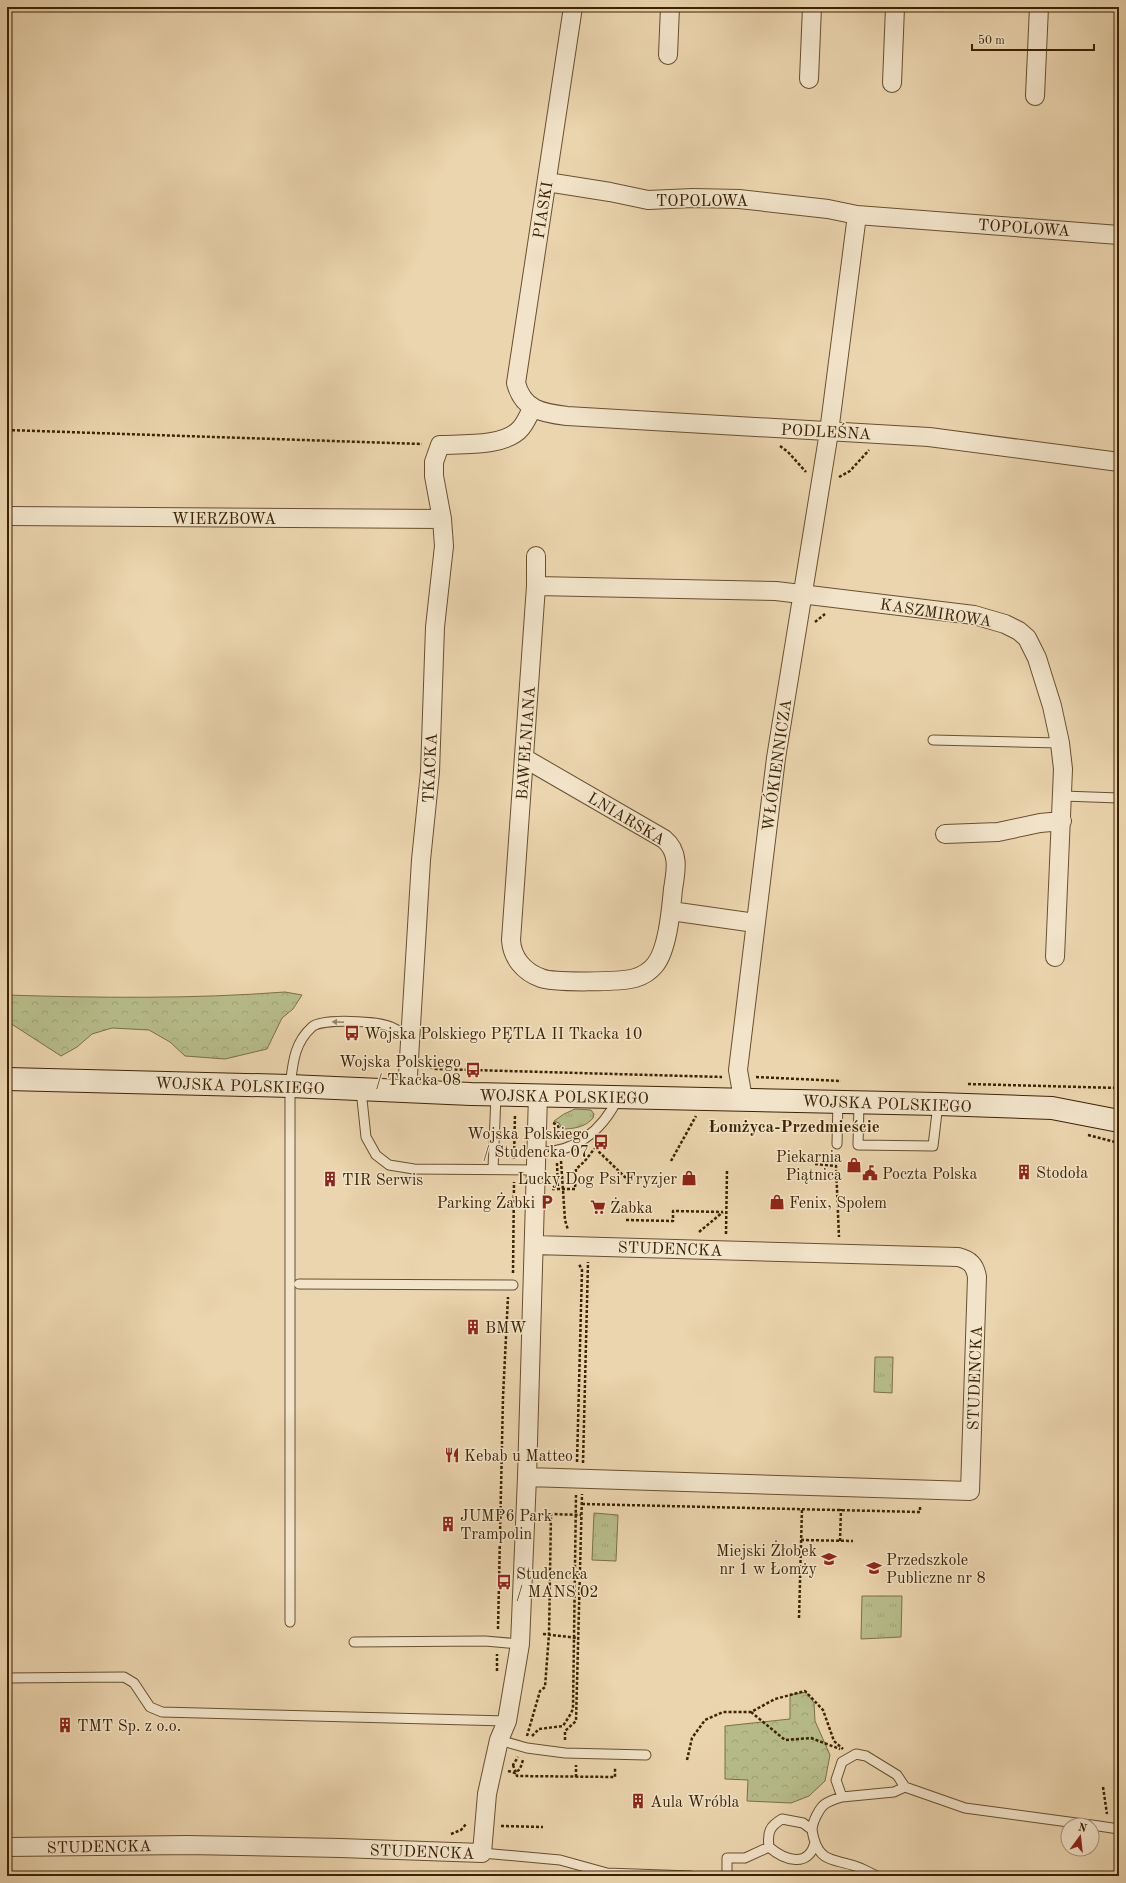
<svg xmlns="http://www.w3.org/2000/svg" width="1126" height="1883" font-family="'Old Standard TT',serif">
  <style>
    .grass { fill: url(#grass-tufts); stroke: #7a7047 }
    .forest { fill: url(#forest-crowns); stroke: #7a7047 }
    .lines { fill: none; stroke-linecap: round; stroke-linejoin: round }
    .service-casing { stroke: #68502e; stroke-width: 11 }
    .minor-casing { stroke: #68502e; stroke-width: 20 }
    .secondary-casing { stroke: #3c2304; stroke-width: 24 }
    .path { stroke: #3c2304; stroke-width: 2.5; stroke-dasharray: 3 2; stroke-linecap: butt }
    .service { stroke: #f2e4ca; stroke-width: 9 }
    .minor { stroke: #f2e4ca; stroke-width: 18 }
    .secondary { stroke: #f2e4ca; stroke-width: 22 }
    .oneway { fill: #978467 }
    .labels { text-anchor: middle; stroke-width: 3; stroke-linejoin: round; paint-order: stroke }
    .street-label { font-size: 16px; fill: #3c2304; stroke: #f2e4ca }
    .poi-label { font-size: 16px; fill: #3c2304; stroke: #f2e4ca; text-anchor: start }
    .neighbourhood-label { font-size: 17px; font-weight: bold; fill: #3c2304; stroke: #f2e4ca }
  </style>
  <defs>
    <pattern id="grass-tufts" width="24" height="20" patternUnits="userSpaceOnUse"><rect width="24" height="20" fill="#b7bd8a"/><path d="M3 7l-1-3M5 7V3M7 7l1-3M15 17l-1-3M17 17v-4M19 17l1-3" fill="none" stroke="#9ea275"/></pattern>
    <pattern id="forest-crowns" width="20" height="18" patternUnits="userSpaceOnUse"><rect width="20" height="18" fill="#b7bd8a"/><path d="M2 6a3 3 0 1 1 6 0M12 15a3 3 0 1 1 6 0" fill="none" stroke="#9ea275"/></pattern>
  </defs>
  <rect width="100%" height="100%" fill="#ebd5ae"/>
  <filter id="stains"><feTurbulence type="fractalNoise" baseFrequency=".005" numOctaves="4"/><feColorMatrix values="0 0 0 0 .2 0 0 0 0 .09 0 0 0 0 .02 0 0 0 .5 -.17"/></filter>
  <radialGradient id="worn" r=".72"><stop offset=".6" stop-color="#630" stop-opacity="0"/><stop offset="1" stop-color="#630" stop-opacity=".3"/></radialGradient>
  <!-- grass -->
  <path class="grass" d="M575,1109L591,1110L594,1114L593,1118C586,1127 573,1129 562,1129L559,1123L554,1121L564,1114Z
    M875,1357H893L892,1393L874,1392Z
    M594,1513L618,1515L616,1561L592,1560Z
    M862,1596H902L901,1637L861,1639Z"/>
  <!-- forest -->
  <path class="forest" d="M285,992L302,995L293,1009L282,1018L267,1049L225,1059L185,1056L170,1042L149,1030L112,1028L92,1034L77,1047L61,1056L10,1023H7V995C99,998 193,999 285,992Z
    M806,1692L814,1703L815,1721L830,1755L825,1781L809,1796L791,1803L747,1801L748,1780L725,1779V1726L790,1719V1695Z"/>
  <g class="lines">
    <!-- service casing -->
    <g class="service-casing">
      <path id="service" d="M933,740L1060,743
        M1063,796L1119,798
        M361,1090L366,1137L376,1155L389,1165L414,1169L536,1170
        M859,1103L858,1145L933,1146L938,1104
        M837,1144L838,1101
        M536,1152C574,1154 602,1131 618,1098
        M493,1169L496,1095
        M299,1284L513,1285
        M290,1622V1086C293,1063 294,1043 312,1027C322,1018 378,1021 391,1027C399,1030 404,1035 408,1043
        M354,1642L485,1641L520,1644
        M7,1678L124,1677L134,1683L150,1707L162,1712L507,1721
        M499,1740L527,1748L565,1753L646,1755
        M905,1787L894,1792L842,1797L836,1780L842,1762L856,1754L866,1756L897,1775L905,1787L965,1808L1091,1825
        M842,1797C825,1802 821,1804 814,1821C811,1829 812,1831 814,1839C821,1863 835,1859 855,1866C862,1868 870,1873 877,1876
        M1092,1825L1119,1829
        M811,1829L803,1823L782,1819C770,1826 767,1832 769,1847C784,1860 809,1869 815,1842
        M482,1853L560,1860L607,1873L691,1876
        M727,1876V1858H745L769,1847"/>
    </g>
    <!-- minor casing -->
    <g class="minor-casing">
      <path id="minor" d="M573,7L516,383C523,410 542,413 567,416L929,437L1119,462
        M668,55L670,7
        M809,79L812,7
        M892,83L895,7
        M1035,96L1039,7
        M547,182L610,192L648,200L693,198L739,199L828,209L857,215L1119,235
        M7,516L442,519
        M536,556V586
        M524,758L664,839C680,852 676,871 673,889C671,909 668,949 655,965C650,971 642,976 635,978C622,982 553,983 541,978C524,972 512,958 511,940L536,586L776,591L974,615L1005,624L1019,631L1027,638L1037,658L1052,706L1060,743L1063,769L1055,957
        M945,834L998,832L1040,823L1062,821
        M671,911L755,923
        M407,1092L421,860L430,772L435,627L444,546L442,519L434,476V462L440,445C464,444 505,447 521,428C526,422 529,415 532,408
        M743,1099L738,1070L776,758L829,432L857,215
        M527,1477L970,1491L977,1277C975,1265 970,1260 958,1257L534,1245
        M7,1847L187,1845L340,1848L482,1853L487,1794L499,1740L507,1721L520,1644L527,1477L538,1095"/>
    </g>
    <!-- secondary casing -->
    <g class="secondary-casing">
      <path id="secondary" d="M7,1079L290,1086L471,1094L938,1104L1052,1108L1119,1121"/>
    </g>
    <!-- path -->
    <path class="path" d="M1119,273L1116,358L1119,368
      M7,430L422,444
      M780,446L788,452L806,472
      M839,477L850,471L869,450
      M815,622L825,614
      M425,1066L436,1069L722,1077
      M756,1077L841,1081
      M968,1084L1119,1088
      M553,1123C561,1125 559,1132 560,1138
      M1088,1135L1119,1143
      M595,1148L628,1180
      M514,1159L515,1114
      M561,1161L565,1220L568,1230
      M671,1161L696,1116
      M557,1163L558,1189
      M815,1164L836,1166L839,1237
      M552,1189H575L576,1169L584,1162L595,1148
      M626,1220L673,1221V1211L723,1212
      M699,1232L723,1212
      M726,1234L727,1169
      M513,1273L514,1182
      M577,1462L582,1270L579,1264
      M583,1463L588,1262
      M582,1504L920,1512V1505
      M801,1540L853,1541
      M840,1541L841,1509
      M799,1618L802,1508
      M498,1629L503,1397L508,1297
      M543,1634L578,1638
      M497,1671V1654
      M751,1712L785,1740L811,1738L840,1749
      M527,1736L540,1691L545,1687L549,1634L551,1514L581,1515
      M532,1736L539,1729L563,1726L570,1715L573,1709L576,1495
      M565,1740V1731L576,1721L582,1494
      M687,1760L692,1738L705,1720L723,1712H751L775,1699L805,1691L823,1710L834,1741L843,1749
      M512,1765H513L518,1757
      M513,1765L517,1776L615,1777V1767
      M508,1771L515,1773L520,1769L523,1760
      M576,1777V1765
      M1103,1787L1107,1814
      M501,1826L543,1827
      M451,1834L461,1830L466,1824"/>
    <!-- service -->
    <use href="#service" class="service"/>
    <!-- minor -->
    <use href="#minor" class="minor"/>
    <!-- secondary -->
    <use href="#secondary" class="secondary"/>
  </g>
  <!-- one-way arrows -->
  <defs><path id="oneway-solid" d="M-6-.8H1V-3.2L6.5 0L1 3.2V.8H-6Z"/></defs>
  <use class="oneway" href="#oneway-solid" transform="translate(338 1022) rotate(-178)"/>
  <!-- icons -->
  <defs>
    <g id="bus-bare" transform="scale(1.2)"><path d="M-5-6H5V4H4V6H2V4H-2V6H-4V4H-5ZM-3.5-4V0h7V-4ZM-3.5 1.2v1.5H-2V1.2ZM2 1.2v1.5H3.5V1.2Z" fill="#8f2418" stroke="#f2e4ca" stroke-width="2.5" paint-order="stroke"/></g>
    <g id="shop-bare" transform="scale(1.2)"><path d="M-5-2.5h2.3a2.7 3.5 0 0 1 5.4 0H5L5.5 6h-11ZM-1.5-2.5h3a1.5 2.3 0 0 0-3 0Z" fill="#8f2418" stroke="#f2e4ca" stroke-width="2.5" paint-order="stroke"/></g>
    <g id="building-bare" transform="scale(1.2)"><path d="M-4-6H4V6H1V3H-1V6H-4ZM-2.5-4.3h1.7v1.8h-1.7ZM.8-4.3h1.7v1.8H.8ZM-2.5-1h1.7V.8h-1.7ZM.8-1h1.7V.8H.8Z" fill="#8f2418" stroke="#f2e4ca" stroke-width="2.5" paint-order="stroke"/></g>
    <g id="civic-bare" transform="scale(1.2)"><path d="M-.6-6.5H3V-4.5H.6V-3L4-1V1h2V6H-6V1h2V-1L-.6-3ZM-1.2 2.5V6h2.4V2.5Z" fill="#8f2418" stroke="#f2e4ca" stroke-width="2.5" paint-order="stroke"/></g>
    <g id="parking-bare" transform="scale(1.2)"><path d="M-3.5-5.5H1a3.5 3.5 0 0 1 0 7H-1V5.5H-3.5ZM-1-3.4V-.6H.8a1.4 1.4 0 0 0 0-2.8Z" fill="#8f2418" stroke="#f2e4ca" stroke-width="2.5" paint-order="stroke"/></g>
    <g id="supermarket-bare" transform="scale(1.2)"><path d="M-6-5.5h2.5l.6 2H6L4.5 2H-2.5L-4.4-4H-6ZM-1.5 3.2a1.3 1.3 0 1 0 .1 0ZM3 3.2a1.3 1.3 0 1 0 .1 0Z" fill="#8f2418" stroke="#f2e4ca" stroke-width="2.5" paint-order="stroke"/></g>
    <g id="restaurant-bare" transform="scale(1.2)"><path d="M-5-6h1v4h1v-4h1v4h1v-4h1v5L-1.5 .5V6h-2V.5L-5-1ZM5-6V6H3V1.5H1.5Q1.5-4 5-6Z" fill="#8f2418" stroke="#f2e4ca" stroke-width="2.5" paint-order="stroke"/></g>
    <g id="school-bare" transform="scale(1.2)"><path d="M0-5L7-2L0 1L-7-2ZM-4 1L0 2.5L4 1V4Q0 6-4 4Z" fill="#8f2418" stroke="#f2e4ca" stroke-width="2.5" paint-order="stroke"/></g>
  </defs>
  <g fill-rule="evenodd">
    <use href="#bus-bare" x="352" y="1033"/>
    <use href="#bus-bare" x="473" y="1070"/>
    <use href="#bus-bare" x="601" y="1142"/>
    <use href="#shop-bare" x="854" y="1165"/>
    <use href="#building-bare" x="1024" y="1172"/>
    <use href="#civic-bare" x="870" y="1173"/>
    <use href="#shop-bare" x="689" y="1178"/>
    <use href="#building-bare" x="330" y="1179"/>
    <use href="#parking-bare" x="547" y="1202"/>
    <use href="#shop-bare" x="777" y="1202"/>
    <use href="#supermarket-bare" x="598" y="1207"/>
    <use href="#building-bare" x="473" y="1327"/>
    <use href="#restaurant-bare" x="452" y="1455"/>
    <use href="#building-bare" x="448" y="1524"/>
    <use href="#school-bare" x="829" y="1559"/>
    <use href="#school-bare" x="874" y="1568"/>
    <use href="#bus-bare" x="504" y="1582"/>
    <use href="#building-bare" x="65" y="1725"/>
    <use href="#building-bare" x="638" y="1801"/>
  </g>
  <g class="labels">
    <!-- street labels -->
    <g class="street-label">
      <text x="702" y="206">TOPOLOWA</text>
      <text transform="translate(542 210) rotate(-81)" y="6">PIASKI</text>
      <text transform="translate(1024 227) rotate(4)" y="6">TOPOLOWA</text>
      <text transform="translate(826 431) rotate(3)" y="6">PODLEŚNA</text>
      <text x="224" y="524">WIERZBOWA</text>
      <text transform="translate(936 612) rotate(9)" y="6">KASZMIROWA</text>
      <text transform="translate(525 743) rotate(-86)" y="6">BAWEŁNIANA</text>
      <text transform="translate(776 765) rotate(-82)" y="6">WŁÓKIENNICZA</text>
      <text transform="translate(429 768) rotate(-87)" y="6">TKACKA</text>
      <text transform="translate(627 818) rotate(31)" y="6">LNIARSKA</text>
      <text transform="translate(240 1085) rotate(2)" y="6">WOJSKA POLSKIEGO</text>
      <text transform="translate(564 1096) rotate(1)" y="6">WOJSKA POLSKIEGO</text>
      <text transform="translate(887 1103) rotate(2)" y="6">WOJSKA POLSKIEGO</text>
      <text transform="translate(670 1248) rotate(2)" y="6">STUDENCKA</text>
      <text transform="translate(974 1378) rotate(-88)" y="6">STUDENCKA</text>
      <text transform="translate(99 1846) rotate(-1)" y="6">STUDENCKA</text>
      <text transform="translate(422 1851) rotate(2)" y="6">STUDENCKA</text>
    </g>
    <!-- poi labels -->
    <g class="poi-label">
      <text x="364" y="1039">Wojska Polskiego PĘTLA II Tkacka 10</text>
      <text x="461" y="1067" text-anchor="end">Wojska Polskiego<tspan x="461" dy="18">/ Tkacka 08</tspan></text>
      <text x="589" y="1139" text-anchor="end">Wojska Polskiego<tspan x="589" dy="18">/ Studencka 07</tspan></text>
      <text x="842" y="1162" text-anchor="end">Piekarnia<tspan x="842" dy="18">Piątnica</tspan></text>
      <text x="1036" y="1178">Stodoła</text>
      <text x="882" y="1179">Poczta Polska</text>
      <text x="677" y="1184" text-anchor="end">Lucky Dog Psi Fryzjer</text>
      <text x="342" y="1185">TIR Serwis</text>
      <text x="535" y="1208" text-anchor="end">Parking Żabki</text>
      <text x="789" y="1208">Fenix, Społem</text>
      <text x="610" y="1213">Żabka</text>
      <text x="485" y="1333">BMW</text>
      <text x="464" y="1461">Kebab u Matteo</text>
      <text x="460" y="1521">JUMP6 Park<tspan x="460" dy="18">Trampolin</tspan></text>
      <text x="817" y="1556" text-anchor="end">Miejski Żłobek<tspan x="817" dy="18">nr 1 w Łomży</tspan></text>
      <text x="886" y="1565">Przedszkole<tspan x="886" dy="18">Publiczne nr 8</tspan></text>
      <text x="516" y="1579">Studencka<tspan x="516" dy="18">/ MANS 02</tspan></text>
      <text x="77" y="1731">TMT Sp. z o.o.</text>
      <text x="650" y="1807">Aula Wróbla</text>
    </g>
    <!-- neighbourhood labels -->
    <g class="neighbourhood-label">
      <text x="794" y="1132">Łomżyca-Przedmieście</text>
    </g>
  </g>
  <!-- margin -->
  <rect width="1126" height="1883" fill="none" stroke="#ebd5ae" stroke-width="24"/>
  <rect x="8" y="8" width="1110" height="1867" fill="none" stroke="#3c2304" stroke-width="2"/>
  <rect x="12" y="12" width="1102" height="1859" fill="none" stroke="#3c2304"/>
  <!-- north arrow -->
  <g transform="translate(1080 1837) rotate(15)"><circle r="19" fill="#f2e4ca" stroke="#a9977b"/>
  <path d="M0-3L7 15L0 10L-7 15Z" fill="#8f2418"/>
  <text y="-6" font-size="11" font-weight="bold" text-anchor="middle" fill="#3c2304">N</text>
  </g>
  <!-- scale -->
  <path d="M972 44v6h122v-6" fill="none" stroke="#3c2304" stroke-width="2"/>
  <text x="978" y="44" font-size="12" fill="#3c2304" stroke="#f2e4ca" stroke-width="3" paint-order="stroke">50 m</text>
  <rect width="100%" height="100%" filter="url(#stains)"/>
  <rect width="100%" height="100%" fill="url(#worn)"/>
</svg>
